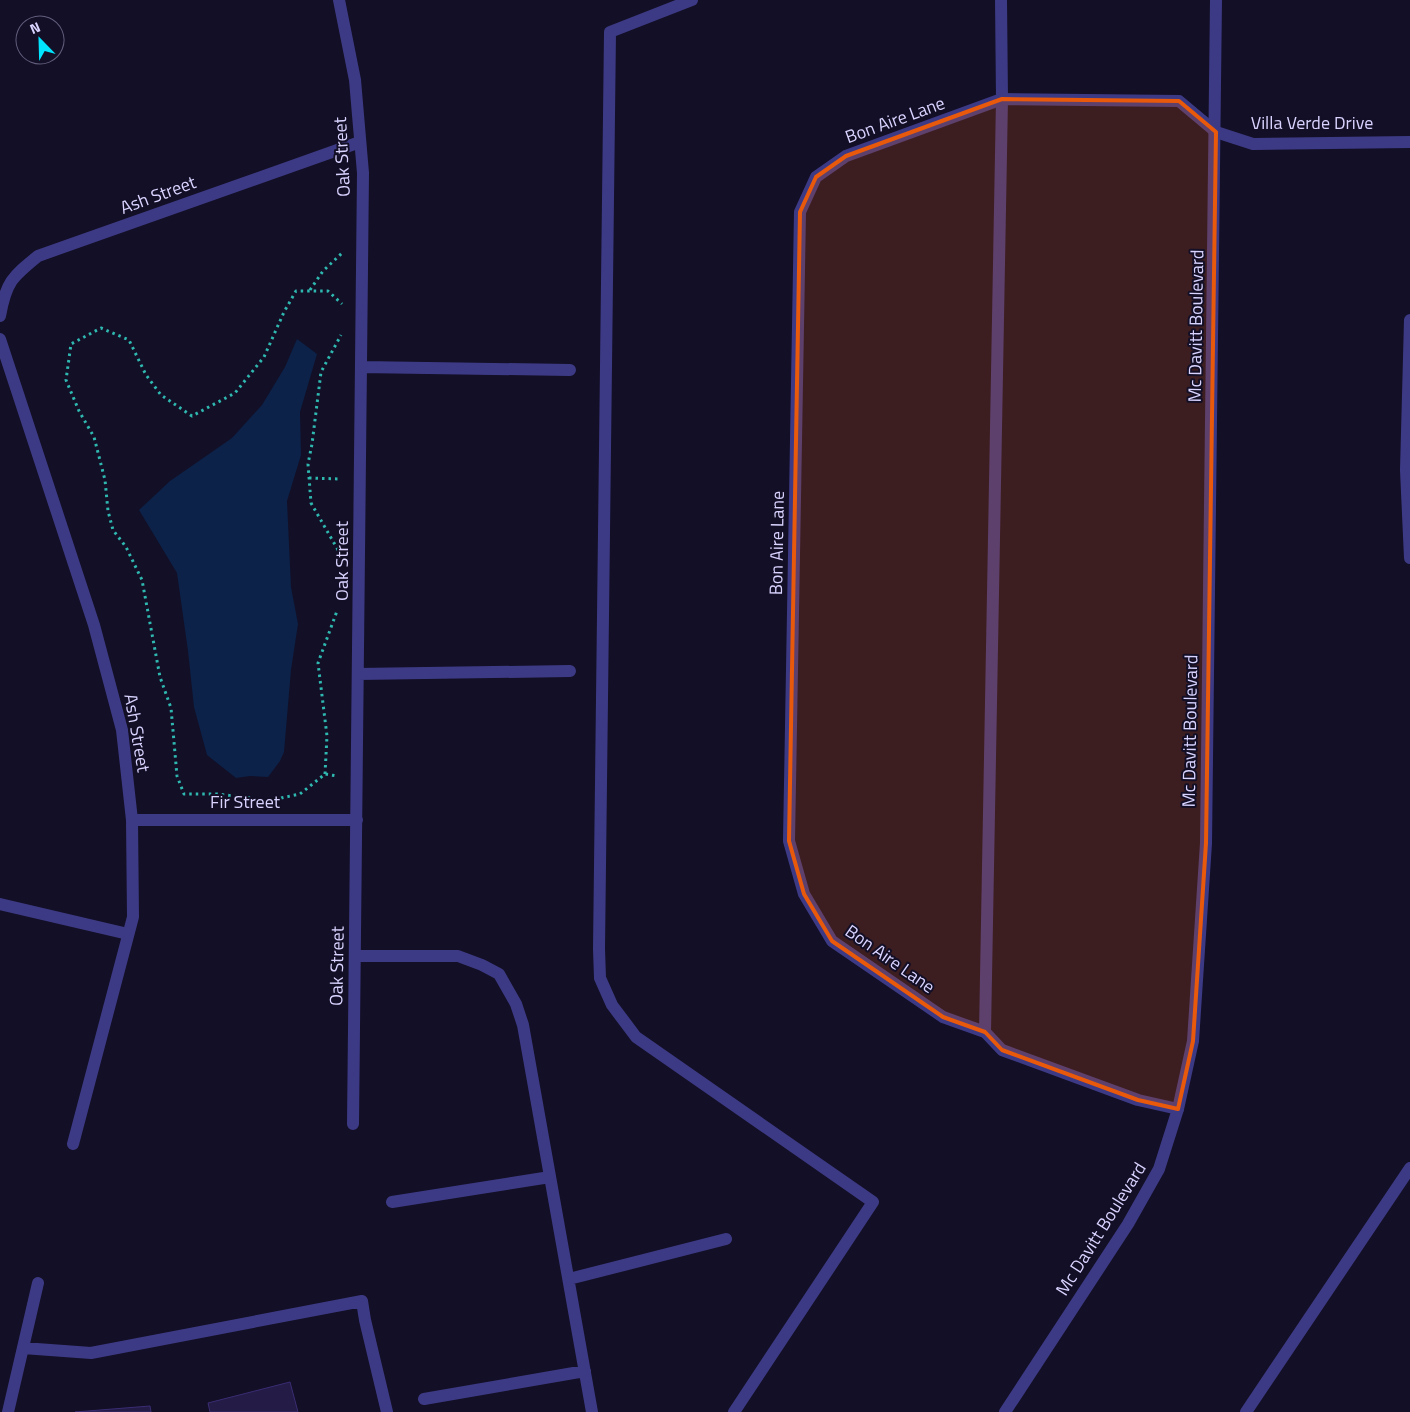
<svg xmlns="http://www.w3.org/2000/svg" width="1410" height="1412" font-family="'Titillium Web',sans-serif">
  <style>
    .water { fill: #0c2248 }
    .building { fill: #241b47; stroke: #3b2d73 }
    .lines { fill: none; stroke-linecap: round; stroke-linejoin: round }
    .path { stroke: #2fb8b0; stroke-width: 3; stroke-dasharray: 2.5 4; stroke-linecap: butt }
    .service { stroke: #3d3a85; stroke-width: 12 }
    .minor { stroke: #3d3a85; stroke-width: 12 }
    .tertiary { stroke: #3d3a85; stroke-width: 12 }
    .marked { fill: #e8590c; fill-opacity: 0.2; stroke: #e8590c; stroke-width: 4; stroke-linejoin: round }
    .labels { text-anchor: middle; stroke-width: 4; stroke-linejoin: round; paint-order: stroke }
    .street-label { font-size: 18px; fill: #d9d4ff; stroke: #130f26 }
  </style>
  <rect width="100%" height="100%" fill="#130f26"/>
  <!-- water -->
  <path class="water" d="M297,339L317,354L300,412L301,455L287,501L291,587L298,624L291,670L284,752L280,761L268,777L250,776L236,778L207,755L194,707L188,651L177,573L139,510L170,481L232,438L262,405L285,367Z"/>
  <!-- building -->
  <path class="building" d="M290,1382L298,1412H210L208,1403Z
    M150,1406L151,1412H75Z"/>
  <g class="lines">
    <!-- path -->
    <path class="path" d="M310,290L323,271L342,253
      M309,478L341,479
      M338,550L311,503L308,464L312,444L321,372L341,335
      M325,774L327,736L318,663L337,611
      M250,798L217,794H184L177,776L171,708L160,677L142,580L126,547L113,530L108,511L105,480L94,437L79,411L66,380L71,344L101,328L129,340L146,375L161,395L192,416L235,393L264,357L284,312L296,291H328L342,304
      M281,798L300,794L325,774L337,776"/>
    <!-- service -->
    <path class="service" d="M692,0L610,32L599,949L600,978L612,1005L636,1037L873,1202L734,1412
      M1410,320L1406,470L1410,558
      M985,1032L1002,99L1001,0
      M1246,1412L1410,1168"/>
    <!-- minor -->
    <path class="minor" d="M339,0L355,80L363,173L353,1124
      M0,316C6,282 12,277 38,256L360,142
      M0,339L94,625L122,730L132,820L133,917L73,1144
      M361,367L570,370
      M358,674L570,671
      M132,820H357
      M0,904L128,934
      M355,956H458L482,965L499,974L516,1004L523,1025L592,1412
      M1178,1109L1138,1100L1002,1050L985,1032L943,1017L832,941L804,894L789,841L800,212L816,177L846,156L1002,99L1179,101L1216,132L1253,144L1410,142
      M392,1202L550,1177
      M569,1279L726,1239
      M23,1348L91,1353L362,1301L365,1320L387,1412
      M424,1399L585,1371
      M8,1412L38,1283"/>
    <!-- tertiary -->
    <path class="tertiary" d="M1005,1412L1128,1224L1159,1169L1178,1109L1193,1041L1206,843L1216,0"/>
  </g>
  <!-- marked area -->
  <path class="marked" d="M1002,99L1179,101L1216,132L1206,843L1193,1041L1178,1109L1138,1100L1002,1050L985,1032L943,1017L832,941L804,894L789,841L800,212L816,177L846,156Z"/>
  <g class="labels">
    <!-- street labels -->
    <g class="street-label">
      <text transform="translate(895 120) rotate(-20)" y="6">Bon Aire Lane</text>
      <text x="1312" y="129">Villa Verde Drive</text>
      <text transform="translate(342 157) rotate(-93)" y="6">Oak Street</text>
      <text transform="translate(158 195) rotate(-20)" y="6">Ash Street</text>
      <text transform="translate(1196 326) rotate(-89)" y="6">Mc Davitt Boulevard</text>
      <text transform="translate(777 543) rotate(-89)" y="6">Bon Aire Lane</text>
      <text transform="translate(342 561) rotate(-90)" y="6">Oak Street</text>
      <text transform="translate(1190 731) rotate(-89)" y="6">Mc Davitt Boulevard</text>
      <text transform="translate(137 733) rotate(80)" y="6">Ash Street</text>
      <text x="245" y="808">Fir Street</text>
      <text transform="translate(890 959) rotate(35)" y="6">Bon Aire Lane</text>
      <text transform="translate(337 966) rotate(-89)" y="6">Oak Street</text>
      <text transform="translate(1101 1229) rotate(-58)" y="6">Mc Davitt Boulevard</text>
    </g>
  </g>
  <!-- north arrow -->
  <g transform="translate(40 40) rotate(337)"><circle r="24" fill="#130f26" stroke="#625e7d"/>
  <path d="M0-4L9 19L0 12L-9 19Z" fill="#00e5ff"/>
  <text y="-8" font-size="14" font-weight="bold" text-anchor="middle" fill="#d9d4ff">N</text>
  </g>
</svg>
